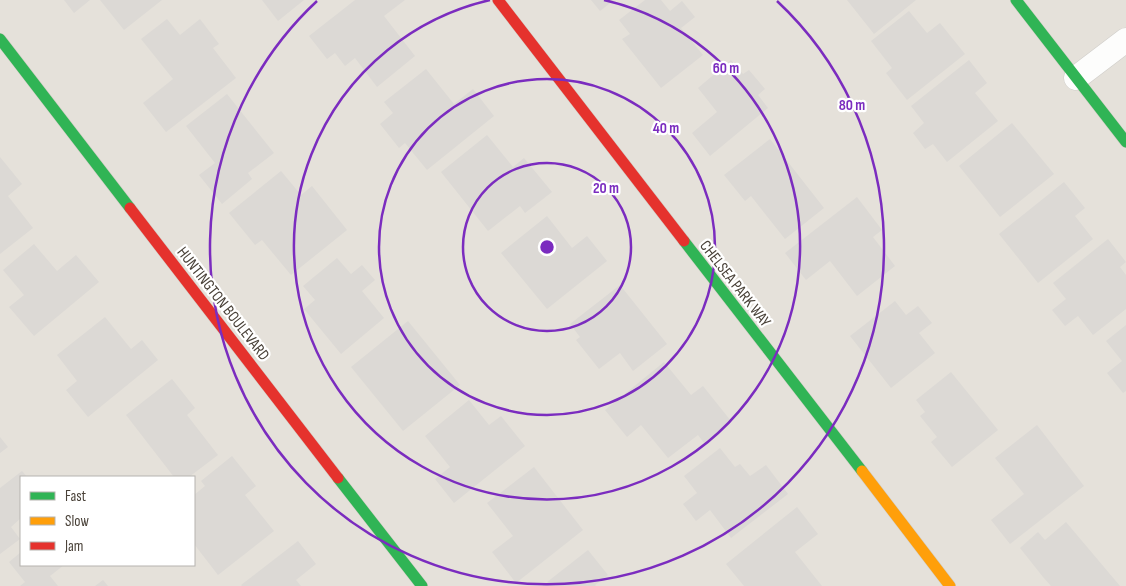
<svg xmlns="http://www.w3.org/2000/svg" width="1126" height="586" font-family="'Sofia Sans Condensed',sans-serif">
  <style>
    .residential { fill: #e5e1da; fill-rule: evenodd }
    .building { fill: #dcd9d5 }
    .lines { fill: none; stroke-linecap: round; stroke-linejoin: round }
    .street-casing { stroke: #d0ceca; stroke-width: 25 }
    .fast-casing { stroke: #d1ccc4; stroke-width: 12 }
    .slow-casing { stroke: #d1ccc4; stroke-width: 12 }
    .jam-casing { stroke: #d1ccc4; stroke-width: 12 }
    .street { stroke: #fdfdfc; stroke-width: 24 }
    .fast { stroke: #30b455; stroke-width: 11 }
    .slow { stroke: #ff9f0a; stroke-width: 11 }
    .jam { stroke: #e5322d; stroke-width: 11 }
    .ring { fill: none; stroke: #7b2cbf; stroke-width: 2.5 }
    .labels { text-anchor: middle; stroke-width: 4.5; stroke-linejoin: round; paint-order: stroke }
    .street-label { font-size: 16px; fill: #494138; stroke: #fff }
    .centre { fill: #7b2cbf; stroke: #fff; stroke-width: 2.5 }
    .ring-label { font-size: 15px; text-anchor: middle; font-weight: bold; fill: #7b2cbf; stroke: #fff; stroke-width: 4.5; stroke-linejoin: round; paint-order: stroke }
  </style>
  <rect width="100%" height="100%" fill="#f2f0ed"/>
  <!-- residential -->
  <path class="residential" d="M0,0H1126V586H0ZM21,477H194V565H21Z"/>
  <!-- building -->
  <path class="building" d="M64,0H90L74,13Z
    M100,0H162L124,30Z
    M262,0H304L278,21Z
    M355,0H405L384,16L415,56L377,87L355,58L345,66L335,53L327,59L309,36Z
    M591,0H614L600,11Z
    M645,0H661L670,11L682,1L695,17L681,28L703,55L661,88L622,39L630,34L619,20Z
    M847,0H916L874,34Z
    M909,11L927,33L940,23L965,54L907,100L886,73L892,68L871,41Z
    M167,19L180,35L200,19L219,44L213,48L236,78L166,132L143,103L173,79L141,39Z
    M731,60L743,74L749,70L765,89L758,95L768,108L710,156L692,133L717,112L698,88Z
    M969,60L987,83L975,93L998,121L947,162L933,144L925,149L913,133L924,123L911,106Z
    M426,69L454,104L473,89L494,116L427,170L405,143L399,148L380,124L393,113L384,102Z
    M227,94L274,153L248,173L252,179L222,204L199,175L215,163L186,126Z
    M1012,123L1054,174L1000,217L959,166Z
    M487,135L513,167L524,158L552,192L525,213L520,206L488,231L441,172Z
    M770,139L824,208L785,239L751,196L745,201L724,175Z
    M0,157L22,184L8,196L33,228L0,254Z
    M281,171L301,195L312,186L347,230L291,275L262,240L255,245L229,213Z
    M1064,182L1085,208L1075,216L1093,239L1038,283L999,234Z
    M857,197L882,230L873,237L895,266L857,296L830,261L806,280L785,253Z
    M547,216L572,248L587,236L607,261L547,309L501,253Z
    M1108,239L1126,262L1120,267L1126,275V309L1093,335L1078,316L1065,326L1052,310L1066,299L1053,283Z
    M34,244L57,271L76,255L99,282L34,336L9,307L24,295L3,270Z
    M337,258L351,274L362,265L375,280L362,291L384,318L341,354L304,309L315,300L303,286Z
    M620,285L667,344L633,371L620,353L599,369L576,340L580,337L570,324Z
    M895,301L906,315L918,306L932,323L919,333L935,353L891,388L850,336Z
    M105,317L131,349L142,340L158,360L88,417L66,390L77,381L57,355Z
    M408,321L460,385L403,431L351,367Z
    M1126,325V391L1123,393L1107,373L1122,361L1106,341Z
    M664,362L691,395L703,386L731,421L704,443L698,435L668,458L641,425L627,437L605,410Z
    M951,372L998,430L952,467L931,442L937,437L920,416L925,412L916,400Z
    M172,379L195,408L187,415L218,455L189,477H174L126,415Z
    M469,400L489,425L501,416L525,446L454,503L435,479L450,467L425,436Z
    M1037,425L1084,486L1010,544L991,520L1024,494L995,458Z
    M0,437L8,447L0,453Z
    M720,448L735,467L740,464L750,476L766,465L788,494L731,538L710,510L696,521L683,504L697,493L684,476Z
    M232,456L256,486L245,495L274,531L218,575L194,544V495L205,486L201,481Z
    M534,467L583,530L516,583L492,552L513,536L487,503Z
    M22,471L27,477H21V518L11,527L20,539L0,554V488Z
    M797,507L818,534L795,552L822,586H744L726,564Z
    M1066,522L1120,586H1051L1043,577L1020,548L1038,532L1045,540Z
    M298,541L316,564L296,580L301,586H242L241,585Z
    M588,550L608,575L595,585L596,586H542Z
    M21,552V565H64L50,576L58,586H20L25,582L9,562Z
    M103,580L108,586H95Z"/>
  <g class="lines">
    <!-- street casing -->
    <g class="street-casing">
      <path id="street" d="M1076,78L1126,40"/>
    </g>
    <!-- fast casing -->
    <g class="fast-casing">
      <path id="fast" d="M1016,0L1126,142
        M0,39L130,208
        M684,241L862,471
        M338,478L422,586"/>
    </g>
    <!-- slow casing -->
    <g class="slow-casing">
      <path id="slow" d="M862,471L950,586"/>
    </g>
    <!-- jam casing -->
    <g class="jam-casing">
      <path id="jam" d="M498,0L684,241
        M130,208L338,478"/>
    </g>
    <!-- street -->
    <use href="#street" class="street"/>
    <!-- fast -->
    <use href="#fast" class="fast"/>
    <!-- slow -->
    <use href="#slow" class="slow"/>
    <!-- jam -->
    <use href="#jam" class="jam"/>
  </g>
  <!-- distance rings -->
  <g class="ring">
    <circle cx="547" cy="247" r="84"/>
    <circle cx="547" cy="247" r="168"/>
    <path d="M604 0A253 253 0 1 1 490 0"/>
    <path d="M777 1A337 337 0 1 1 317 1"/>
  </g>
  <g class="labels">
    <!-- street labels -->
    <g class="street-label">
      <text transform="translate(736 283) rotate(52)" y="6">CHELSEA PARK WAY</text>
      <text transform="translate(224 303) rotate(52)" y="6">HUNTINGTON BOULEVARD</text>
    </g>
  </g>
  <circle cx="547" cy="247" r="8" class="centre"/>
  <g class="ring-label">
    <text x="726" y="73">60 m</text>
    <text x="852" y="110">80 m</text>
    <text x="666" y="133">40 m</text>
    <text x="606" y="193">20 m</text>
  </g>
  <!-- legend -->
  <rect x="20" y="476" width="175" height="90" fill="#ffffff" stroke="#b6b3af"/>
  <rect x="30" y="492" width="25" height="8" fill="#30b455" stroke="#b6b3af"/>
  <text x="65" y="501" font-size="15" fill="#494138">Fast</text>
  <rect x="30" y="517" width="25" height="8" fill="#ff9f0a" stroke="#b6b3af"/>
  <text x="65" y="526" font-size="15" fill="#494138">Slow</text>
  <rect x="30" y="542" width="25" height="8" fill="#e5322d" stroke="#b6b3af"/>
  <text x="65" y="551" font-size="15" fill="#494138">Jam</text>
</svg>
